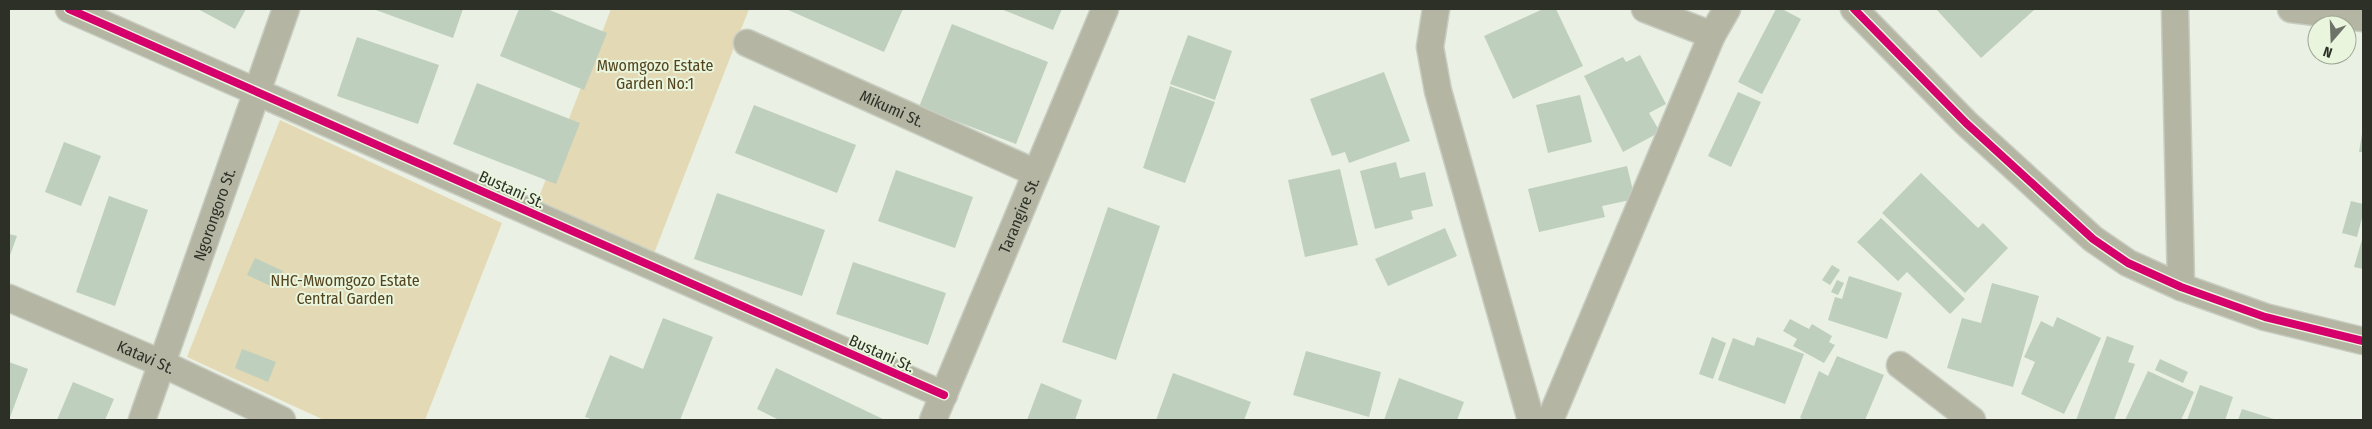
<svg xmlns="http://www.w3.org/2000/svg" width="2372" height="429" font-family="'Fira Sans Condensed',sans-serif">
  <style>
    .green { fill: #e4d9b5 }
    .building { fill: #becfbd }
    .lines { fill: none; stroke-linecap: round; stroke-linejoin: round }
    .minor-casing { stroke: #c8cdc2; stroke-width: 29 }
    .minor { stroke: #b4b5a2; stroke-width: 26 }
    .cycleway-casing { stroke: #eaf5de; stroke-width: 11 }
    .cycleway { stroke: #d6006c; stroke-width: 8 }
    .labels { text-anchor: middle; stroke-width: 4; stroke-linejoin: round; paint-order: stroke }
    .park-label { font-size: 16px; fill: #54441e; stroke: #eaf5de }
    .street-label { font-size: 16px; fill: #2c3027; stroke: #eaf5de }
  </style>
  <rect width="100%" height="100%" fill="#eaf0e3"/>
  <!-- green -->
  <path class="green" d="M611,9H749L653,256L536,205Z
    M280,120L502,223L425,420H324L187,357Z"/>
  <!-- building -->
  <path class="building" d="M198,9H246L235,29Z
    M373,9H463L453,38Z
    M519,9H547L607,33L584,90L500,56Z
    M786,9H903L884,52Z
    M1001,9H1062L1053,30Z
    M1543,9H1556L1583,66L1513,99L1484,36Z
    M1776,9H1782L1801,19L1762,94L1738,82Z
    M1936,9H2035L1981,58Z
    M952,24L1048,62L1016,144L919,107Z
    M1188,35L1232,51L1215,100L1170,84Z
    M357,37L439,65L418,124L337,96Z
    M1640,55L1666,104L1649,113L1660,132L1623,152L1584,76L1623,57L1626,62Z
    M1384,72L1410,141L1349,163L1345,152L1332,156L1310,99Z
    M477,83L580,123L556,184L453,144Z
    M1170,86L1215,102L1185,183L1143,168Z
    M1738,92L1761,102L1731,167L1708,156Z
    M1580,95L1592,142L1548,153L1536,105Z
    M754,105L856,145L837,193L735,153Z
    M2362,134H2363V152H2359Z
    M64,142L101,156L81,206L45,192Z
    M1396,162L1400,178L1425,172L1433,206L1411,211L1413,219L1375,229L1360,171Z
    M1627,166L1635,199L1602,206L1605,217L1539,232L1528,189Z
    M1340,169L1358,245L1305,257L1288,180Z
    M896,170L973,197L955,248L878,221Z
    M1921,173L1978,228L1983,223L2008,248L1965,293L1882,213Z
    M717,193L825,230L802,296L694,259Z
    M109,196L148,210L115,306L76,292Z
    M2351,201L2363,204V214L2357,237L2342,233Z
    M1108,207L1160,226L1116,360L1062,342Z
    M1881,218L1965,299L1950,314L1907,272L1898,281L1857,242Z
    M1445,228L1457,256L1388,286L1375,259Z
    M9,234L17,236L9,258Z
    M2363,236V269L2354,267Z
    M255,258L283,271L275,288L247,275Z
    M853,262L946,293L928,345L836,314Z
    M1832,265L1840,270L1830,285L1822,280Z
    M1849,276L1902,293L1887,339L1828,320L1835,297L1842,299Z
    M1837,280L1844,283L1838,295L1831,292Z
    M1992,283L2039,296L2013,387L1947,368L1962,318L1981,323Z
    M2057,317L2101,338L2064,414L2021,394L2035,362L2024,357L2041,321L2053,327Z
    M663,318L713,337L680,420H594L585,417L610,355L643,369Z
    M1790,319L1809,329L1812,324L1832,336L1829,342L1835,345L1824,363L1793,346L1797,339L1783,331Z
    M2107,336L2134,346L2128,362L2135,364L2114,420H2076Z
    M1712,337L1726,343L1713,379L1699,374Z
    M1757,337L1804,354L1785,404L1718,380L1733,338L1754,346Z
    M242,349L276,362L268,382L235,368Z
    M1306,351L1381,372L1369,417L1293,395Z
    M1837,356L1884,375L1865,420H1805L1800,418L1819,371L1828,376Z
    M2160,359L2188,372L2183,383L2155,370Z
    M9,362L28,369L9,420Z
    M776,368L885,420H779L757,409Z
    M2148,371L2194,392L2181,420H2125Z
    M1173,373L1251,402L1244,420H1156Z
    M1399,378L1464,402L1457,420H1384Z
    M73,382L114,399L105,420H57Z
    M1041,383L1082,400L1075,420H1027Z
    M2200,385L2233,397L2225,420H2187Z
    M2242,409L2277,420H2238Z"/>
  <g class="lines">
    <!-- minor casing -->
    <g class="minor-casing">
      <g id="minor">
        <path d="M69,9L944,395"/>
        <path d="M1436,9L1430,47L1438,91L1531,420"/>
        <path d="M1645,9L1712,35"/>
        <path d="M1854,9L1966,123L2093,239L2128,263L2181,287L2265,317L2363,341"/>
        <path d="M2175,9L2181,287"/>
        <path d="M2291,9L2363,18"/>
        <path id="s1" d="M747,43L1036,173"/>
        <path id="s2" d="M9,298L163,364L282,420"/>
        <path d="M1900,365L1972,420"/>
        <path id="s3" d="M142,420L286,9"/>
        <path id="s4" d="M933,420L1105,9"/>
        <path d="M1550,420L1712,35L1727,9"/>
      </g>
    </g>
    <!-- minor -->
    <use href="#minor" class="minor"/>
    <!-- cycleway casing -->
    <g class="cycleway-casing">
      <path id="cycleway" d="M69,9L944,395
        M1854,9L1966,123L2093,239L2128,263L2181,287L2265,317L2363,341"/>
    </g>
    <!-- cycleway -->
    <use href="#cycleway" class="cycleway"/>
  </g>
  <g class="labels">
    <!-- park labels -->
    <g class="park-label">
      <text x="655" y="71">Mwomgozo Estate<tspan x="655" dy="18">Garden No:1</tspan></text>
      <text x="345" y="286">NHC-Mwomgozo Estate<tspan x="345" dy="18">Central Garden</tspan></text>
    </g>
    <!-- street labels -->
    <g class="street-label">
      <text dy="6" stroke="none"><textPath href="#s1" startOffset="159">Mikumi St.</textPath></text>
      <text transform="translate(512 189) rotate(24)" y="6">Bustani St.</text>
      <text dy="6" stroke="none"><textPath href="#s4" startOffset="222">Tarangire St.</textPath></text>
      <text dy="6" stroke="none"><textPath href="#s3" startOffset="218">Ngorongoro St.</textPath></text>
      <text transform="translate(882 353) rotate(24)" y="6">Bustani St.</text>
      <text dy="6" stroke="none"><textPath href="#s2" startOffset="149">Katavi St.</textPath></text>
    </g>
  </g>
  <!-- border -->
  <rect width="2372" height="429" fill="none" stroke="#2c3027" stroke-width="20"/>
  <!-- north arrow -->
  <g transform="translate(2332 40) rotate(199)"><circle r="24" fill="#eaf5de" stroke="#9ea695"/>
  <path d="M0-4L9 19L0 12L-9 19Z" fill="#6e7369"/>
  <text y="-8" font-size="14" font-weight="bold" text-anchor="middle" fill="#2c3027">N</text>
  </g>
</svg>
